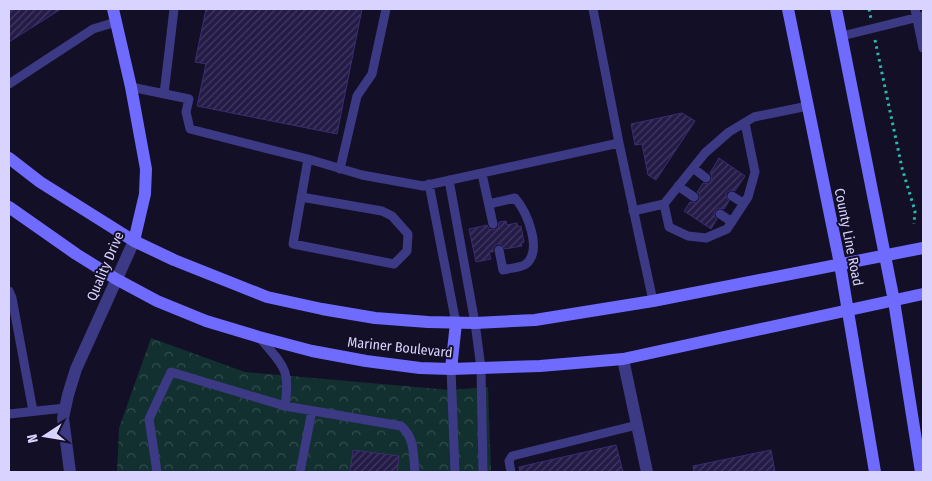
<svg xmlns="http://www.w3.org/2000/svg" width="932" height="481" font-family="'Fira Sans Condensed',sans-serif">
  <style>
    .forest { fill: url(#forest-crowns) }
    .building { fill: url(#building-hatch); stroke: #3b2d73 }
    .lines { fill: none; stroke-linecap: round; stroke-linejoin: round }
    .path { stroke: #2fb8b0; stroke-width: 3; stroke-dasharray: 2.5 4; stroke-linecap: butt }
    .lane { stroke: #3d3a85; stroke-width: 9 }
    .street { stroke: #3d3a85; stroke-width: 12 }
    .secondary { stroke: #6f6bff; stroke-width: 12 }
    .labels { text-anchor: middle; stroke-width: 4; stroke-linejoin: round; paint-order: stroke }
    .street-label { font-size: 14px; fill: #d9d4ff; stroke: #130f26 }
  </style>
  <defs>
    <pattern id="forest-crowns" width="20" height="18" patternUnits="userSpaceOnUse" patternTransform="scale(1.25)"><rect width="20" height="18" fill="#12302f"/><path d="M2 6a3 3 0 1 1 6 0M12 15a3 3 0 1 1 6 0" fill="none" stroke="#344d4e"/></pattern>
    <pattern id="building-hatch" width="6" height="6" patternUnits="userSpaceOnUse" patternTransform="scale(1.25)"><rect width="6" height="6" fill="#241b47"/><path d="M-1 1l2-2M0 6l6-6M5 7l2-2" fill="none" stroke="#433b63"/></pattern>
  </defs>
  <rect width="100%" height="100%" fill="#130f26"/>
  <!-- forest -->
  <path class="forest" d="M151,338L245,372L450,390L488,387L491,472H117L119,428Z"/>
  <!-- building -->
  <path class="building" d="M9,9H61L9,42Z
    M206,9H362L337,134L197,106L206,64L195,62Z
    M682,113L695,121L656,180L648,175L642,144L635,145L631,124Z
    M719,158L745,176L735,191L732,190L727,192L726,196L729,201L724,209L718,208L715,211L714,216L717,219L711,229L684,211L690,202L696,203L699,200L700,195L697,192L703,183L708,184L711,181L712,176L710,173Z
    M506,221L507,225L517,223L518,227L521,226L524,242L521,243L522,246L505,249L501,244H497L493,248V252H489L491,259L476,262L469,229L487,225L489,229L494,230L498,228L499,222Z
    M616,445L623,472H520L519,467Z
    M353,450L399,456L397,472H350Z
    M771,450L775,472H694L693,466Z"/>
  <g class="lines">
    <!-- path -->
    <path class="path" d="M869,9L871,19
      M875,40L902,168L915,211L914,224"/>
    <!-- lane -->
    <path class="lane" d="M915,9L923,48
      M842,36L923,16
      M9,84L93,29L116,22
      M131,87L189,99L186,112L190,129L308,159L362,175L423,186L619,143L593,9
      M164,94L174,9
      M619,143L653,301
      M693,168L706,178
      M340,169L357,96L372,74L386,9
      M482,174L493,224
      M449,180L475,323L481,368L483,472
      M429,184L456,323
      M678,186L694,197
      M732,196L743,203
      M301,197L382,211L392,216L408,234L407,251L394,264L293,244L308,159
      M489,204L515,198C527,212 543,250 526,264C521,268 510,268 503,270L499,250
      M664,204L669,227L688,236L706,238L727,229L748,197L755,172L745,123
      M633,211L664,204L705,153L729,132L754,117L808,106
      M720,214L732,222
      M9,291L12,298L33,411
      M259,337C282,365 291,367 285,406
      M451,369L455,472
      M9,414L65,408
      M157,472L149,419L171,372L285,406L401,426C415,438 413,454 415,472
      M300,472L312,411
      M511,472L509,461L512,456L637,425"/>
    <!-- street -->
    <path class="street" d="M623,359L647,472
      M70,472L63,418L68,395L76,369L134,241"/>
    <!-- secondary -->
    <path class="secondary" d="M113,9L131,87L146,169L145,194L134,241
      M788,9L840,264L875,472
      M836,9L894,301L921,472
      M9,158L40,182L134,241L174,260L267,297L322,309L375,318L428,322L475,323L535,320L653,301L923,248
      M9,207L76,254L116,279L157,301L206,321L259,337L312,351L366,361L420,368L451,369L540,366L623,359L923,294
      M451,369L456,323"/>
  </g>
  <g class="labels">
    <!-- street labels -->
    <g class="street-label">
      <text transform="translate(849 237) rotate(79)" y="5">County Line Road</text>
      <text transform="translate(105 266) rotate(-67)" y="5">Quality Drive</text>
      <text transform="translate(400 347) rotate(6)" y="5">Mariner Boulevard</text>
    </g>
  </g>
  <!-- border -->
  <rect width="932" height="481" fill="none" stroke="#d9d4ff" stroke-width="20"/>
  <!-- north arrow -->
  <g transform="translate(45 436) rotate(258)" stroke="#130f26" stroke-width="4" paint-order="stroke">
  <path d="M0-4L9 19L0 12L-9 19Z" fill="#d9d4ff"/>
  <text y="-8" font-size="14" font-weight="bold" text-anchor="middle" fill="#d9d4ff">N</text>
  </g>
</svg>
